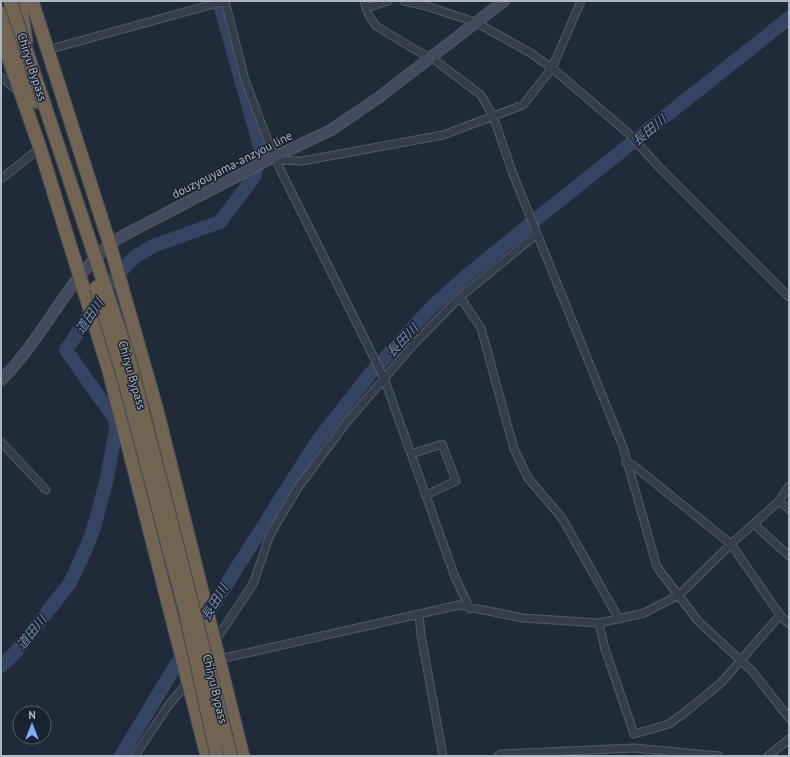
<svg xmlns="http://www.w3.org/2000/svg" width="790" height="757" font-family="'PT Sans','Noto Sans JP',sans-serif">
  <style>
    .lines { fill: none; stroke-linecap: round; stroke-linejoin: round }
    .river { stroke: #334563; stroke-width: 14 }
    .street-casing { stroke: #525a68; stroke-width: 9 }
    .secondary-casing { stroke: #525a68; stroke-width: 12 }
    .highway-casing { stroke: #3f4755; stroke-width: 15 }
    .street { stroke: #343d4a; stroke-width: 7 }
    .secondary { stroke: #424b5e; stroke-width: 10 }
    .highway { stroke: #716551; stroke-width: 13 }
    .highway-bridge-casing { stroke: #3f4755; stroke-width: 15; stroke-linecap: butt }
    .highway-bridge { stroke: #716551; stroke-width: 13 }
    .labels { text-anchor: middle; stroke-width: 3; stroke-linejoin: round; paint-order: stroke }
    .street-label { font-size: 12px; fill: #afb7c7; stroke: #19222f }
    .water-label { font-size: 13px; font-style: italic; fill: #758db1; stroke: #19222f }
  </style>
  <rect width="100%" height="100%" fill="#202b3a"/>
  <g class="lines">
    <!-- river -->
    <path class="river" d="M203,621L318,440L371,373L432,307L464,278L540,216L789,18
      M1,666L15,653L70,583L87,546L95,524L107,478L116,429L115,419L66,350L114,278L136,256L153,246L220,222L254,177L261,150L219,1
      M121,756L187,647"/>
    <!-- street casing -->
    <g class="street-casing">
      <path id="street" d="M364,1L369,16L376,26L419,52L432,58L481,95L493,116L513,174L623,447L657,567L698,621L752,671L789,718
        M404,1L426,6L475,22L529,52L552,68L628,133L658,166L789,297
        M366,8L388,1
        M47,50L225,1L245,80L274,157L384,378L455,577L470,609
        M1,77L19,92
        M276,160L302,161L443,135L523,105L552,68L581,1
        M1,179L40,148
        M460,297L481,328L514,449L528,478L562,518L619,619
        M1,442L46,490
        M411,454L442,444L456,481L426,495
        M626,463L633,465L731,544L780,615L789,624
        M779,501L789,509
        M754,524L789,556
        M419,615L421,635L443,756
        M599,623L605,649L634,734L669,724L684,713L721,683L780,615
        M215,641L253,584L270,535L297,489L346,423L412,346L460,297L537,234
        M220,659L459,605L523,618L599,623L644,613L679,595L731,544L779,501L789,486
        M135,756L168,706L188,682
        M498,756L501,754L634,748L719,756
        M768,756L789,739"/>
    </g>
    <!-- secondary casing -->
    <g class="secondary-casing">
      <path id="secondary" d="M1,380C43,339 65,283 109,245C115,240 123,236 130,232L274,157L331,130L378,98L504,1"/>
    </g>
    <!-- highway casing -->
    <g class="highway-casing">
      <path id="highway" d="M20,1L26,41
        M32,1L110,245L157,410L243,756
        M1,13L37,102
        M1,36L40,148L109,371L207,756"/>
    </g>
    <!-- street -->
    <use href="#street" class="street"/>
    <!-- secondary -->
    <use href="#secondary" class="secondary"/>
    <!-- highway -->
    <use href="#highway" class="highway"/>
    <!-- highway-bridge casing -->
    <g class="highway-bridge-casing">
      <path id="highway-bridge" d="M10,1L130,362L231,756
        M96,287L125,382L185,610L217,756"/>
    </g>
    <!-- highway-bridge -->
    <use href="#highway-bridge" class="highway-bridge"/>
  </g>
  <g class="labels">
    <!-- street labels -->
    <g class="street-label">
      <text transform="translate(32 67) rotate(72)" y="4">Chiryu Bypass</text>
      <text transform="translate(232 165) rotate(-27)" y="4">douzyouyama-anzyou line</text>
      <text transform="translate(132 375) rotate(74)" y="4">Chiryu Bypass</text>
      <text transform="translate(215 689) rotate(76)" y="4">Chiryu Bypass</text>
    </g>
    <!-- water labels -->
    <g class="water-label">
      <text transform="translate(649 130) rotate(-39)" y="5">長田川</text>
      <text transform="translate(89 316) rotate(-56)" y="5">道田川</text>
      <text transform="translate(402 340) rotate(-46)" y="5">長田川</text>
      <text transform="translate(214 602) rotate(-59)" y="5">長田川</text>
      <text transform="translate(31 632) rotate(-52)" y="5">道田川</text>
    </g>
  </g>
  <!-- border -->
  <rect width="790" height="757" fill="none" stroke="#afb7c7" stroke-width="4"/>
  <!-- north arrow -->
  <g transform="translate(32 725)"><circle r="19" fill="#19222f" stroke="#555e6c"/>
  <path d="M0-3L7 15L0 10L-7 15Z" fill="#7eabfc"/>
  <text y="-6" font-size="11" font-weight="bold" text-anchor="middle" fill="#afb7c7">N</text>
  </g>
</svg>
